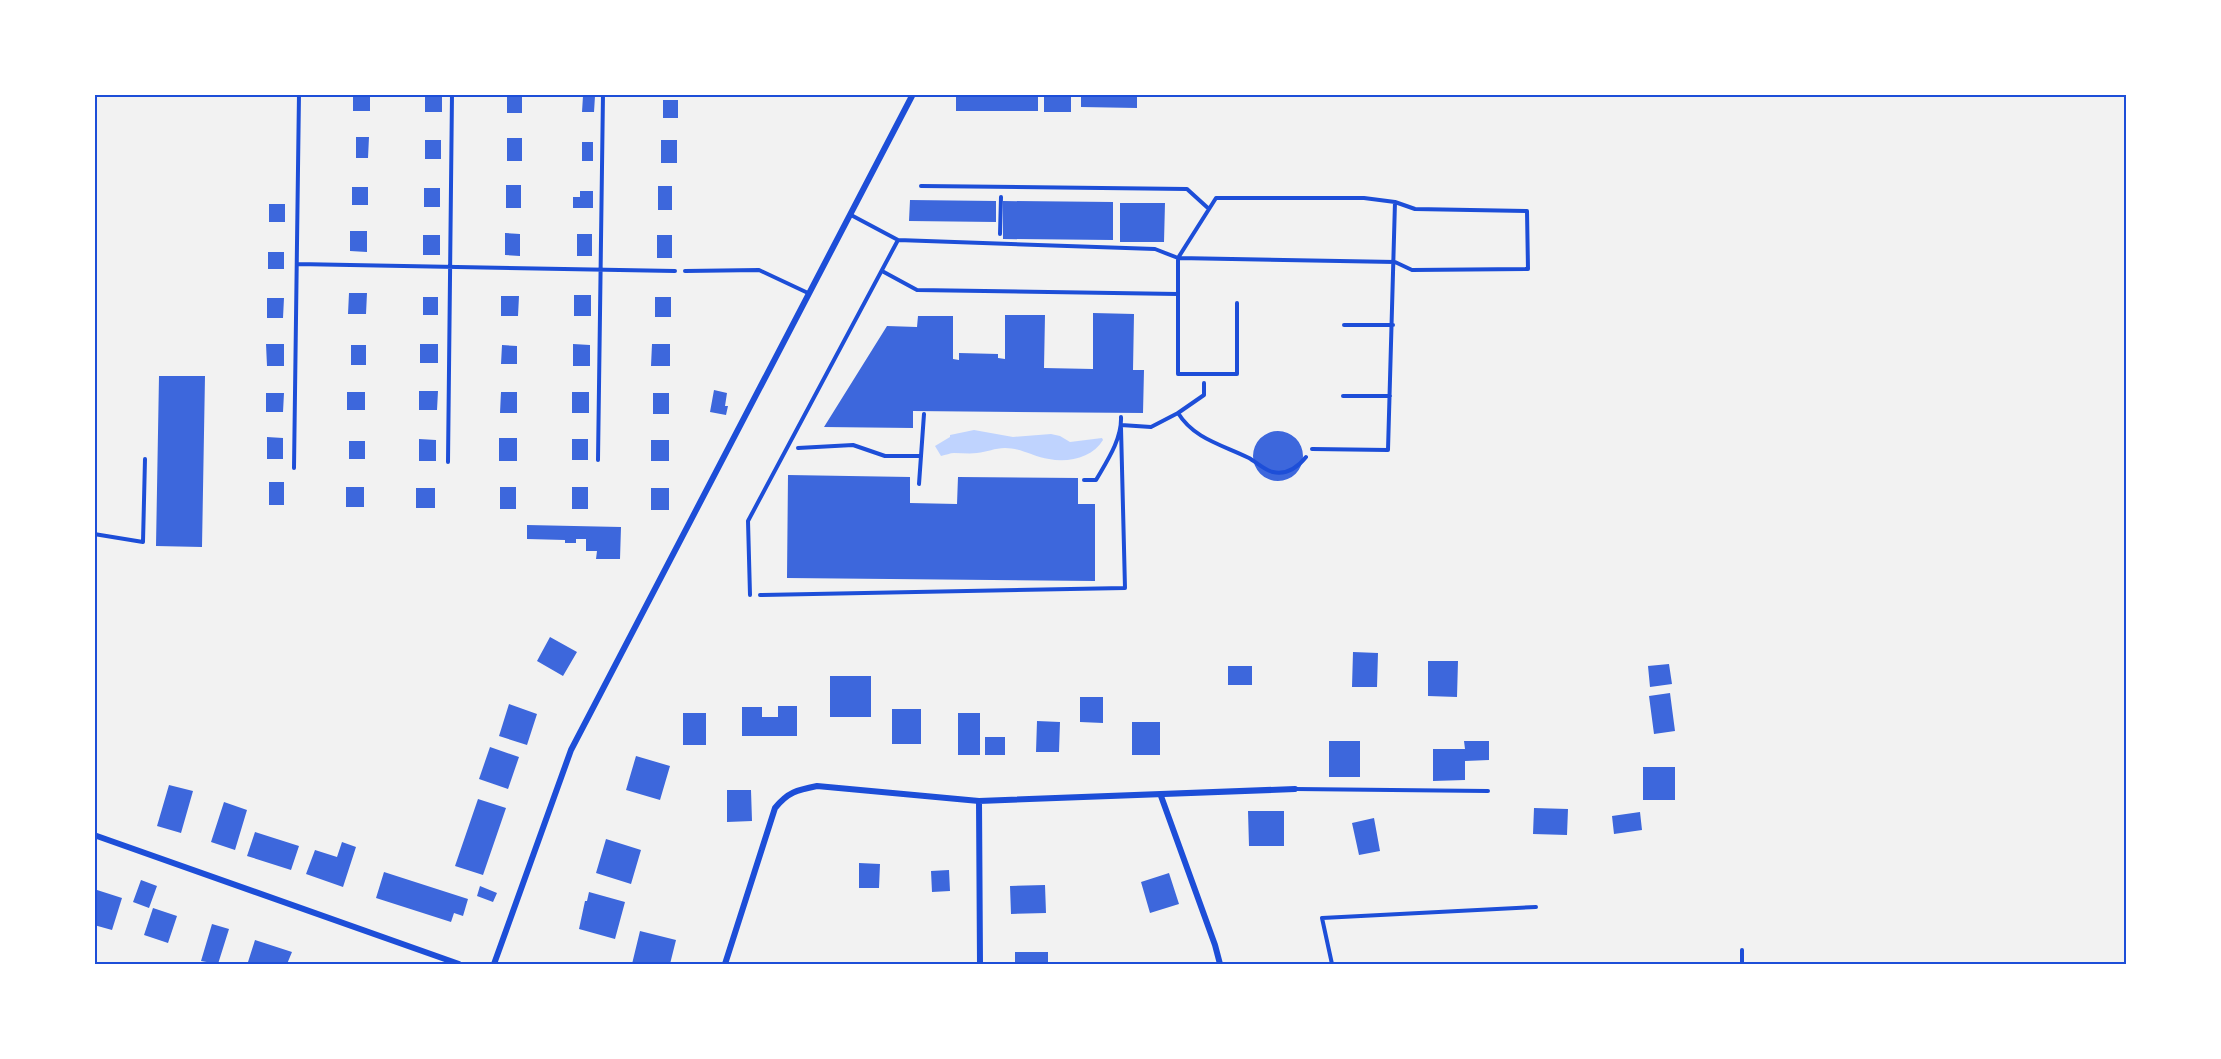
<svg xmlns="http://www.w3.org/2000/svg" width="2221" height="1059" font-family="'Playfair Display',serif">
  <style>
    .water { fill: #bfd3fe }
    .building { fill: #3d67dc }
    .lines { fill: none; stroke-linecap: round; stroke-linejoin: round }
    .path { stroke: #1d4ed8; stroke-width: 4 }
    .service { stroke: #1d4ed8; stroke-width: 4 }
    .minor { stroke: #1d4ed8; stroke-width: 6 }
    .neatline { fill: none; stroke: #1d4ed8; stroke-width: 2 }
  </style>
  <rect width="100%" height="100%" fill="#f2f2f2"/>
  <!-- water -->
  <path class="water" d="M974,430L1013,437L1051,434L1060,436L1070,442L1102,438L1103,440C1093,457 1069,463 1049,459C1034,457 1021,448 1005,448C995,448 987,452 977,453C970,454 962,453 954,453C950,453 946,455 941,456L935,446L950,437V435Z"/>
  <!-- building -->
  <path class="building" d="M353,94H370V111H353Z
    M425,94H442V112H425Z
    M507,94H522V113H507Z
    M956,94H1038V111H956Z
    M1044,94H1071V112H1044Z
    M1081,94H1137V108L1081,107Z
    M583,96H595L594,112H582Z
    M663,100H678V118H663Z
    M356,137H369L368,158H356Z
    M507,138H522V161H507Z
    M425,140H441V159H425Z
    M661,140H677V163H661Z
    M582,142H593V161H582Z
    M506,185H521V208H506Z
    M658,186H672V210H658Z
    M352,187H368V205H352Z
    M424,188H440V207H424Z
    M580,191H593V208H573V197H580Z
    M910,200L996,201V222L909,221Z
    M1003,201L1113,202V240L1003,239Z
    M1120,203H1165L1164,242H1120Z
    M269,204H285V222H269Z
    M350,231H367V252L350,251Z
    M505,233L520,234V256L505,255Z
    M577,234H592V256H577Z
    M423,235H440V255H423Z
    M657,235H672V258H657Z
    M268,252H284V269H268Z
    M349,293H367L366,314H348Z
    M574,295H591V316H574Z
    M501,296H519L518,316H501Z
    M423,297H438V315H423Z
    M655,297H671V317H655Z
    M267,298H284L283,318H267Z
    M1093,313L1134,314L1133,370H1144L1143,413L913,411V428L824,427L887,326L917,327L918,316H953V359L959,360V353L998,354V358L1005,359V315H1045L1044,368L1093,369Z
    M266,344H284V366H267Z
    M420,344H438V363H420Z
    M573,344L590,345V366H573Z
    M652,344H670V366H651Z
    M351,345H366V365H351Z
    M502,345L517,346V364H501Z
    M159,376H205L202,547L156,546Z
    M714,390L727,393L725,406H728L726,415L710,412Z
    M419,391H438L437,410H419Z
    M347,392H365V410H347Z
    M501,392H517V413H500Z
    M572,392H589V413H572Z
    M266,393H284L283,412H266Z
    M653,393H669V414H653Z
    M1253 456a25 25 0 1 1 50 0a25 25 0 1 1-50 0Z
    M267,437L283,438V459H267Z
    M499,438H517V461H499Z
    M419,439L436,440V461H419Z
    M572,439H588V460H572Z
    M651,440H669V461H651Z
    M349,441H365V459H349Z
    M788,475L910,477V503L957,504L958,477L1078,478V504H1095V581L787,578Z
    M269,482H284V505H269Z
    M346,487H364V507H346Z
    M500,487H516V509H500Z
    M572,487H588V509H572Z
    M416,488H435V508H416Z
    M651,488H669V510H651Z
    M527,525L621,527L620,559H596L597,551H586V539H576V543H565V540L527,539Z
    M550,637L577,652L563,676L537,661Z
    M1353,652L1378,653L1377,687H1352Z
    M1428,661H1458L1457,697L1428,696Z
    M1669,664L1672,684L1650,687L1648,666Z
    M1228,666H1252V685H1228Z
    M830,676H871V717H830Z
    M1670,693L1675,731L1654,734L1649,696Z
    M1080,697H1103V723L1080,722Z
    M509,704L537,714L527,745L499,736Z
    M778,706H797V736H742V707H762V717H778Z
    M892,709H921V744H892Z
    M683,713H706V745H683Z
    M958,713H980V755H958Z
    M1037,721L1060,722L1059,752H1036Z
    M1132,722H1160V755H1132Z
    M985,737H1005V755H985Z
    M1329,741H1360V777H1329Z
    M1464,741H1489V760L1465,761V780L1433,781V749H1465Z
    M490,747L519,757L508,789L479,779Z
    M636,756L670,766L660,800L626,790Z
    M1643,767H1675V800H1643Z
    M169,785L193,791L181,833L157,826Z
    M727,790H751L752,821L727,822Z
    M478,799L506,808L483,875L455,866Z
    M224,802L247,810L235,850L211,842Z
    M1534,808L1568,809L1567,835L1533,834Z
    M1248,811H1284V846H1249Z
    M1640,812L1642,830L1614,834L1612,816Z
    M1374,818L1380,851L1359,855L1352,823Z
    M255,832L299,846L291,870L247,856Z
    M606,839L641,850L631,884L596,873Z
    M342,842L356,847L343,887L306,874L315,850L337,857Z
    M859,863L880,864L879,888H859Z
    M949,870L950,891L932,892L931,871Z
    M384,872L468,899L463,916L454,913L451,922L376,898Z
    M1169,873L1179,904L1150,913L1141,882Z
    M141,880L157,886L149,908L133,902Z
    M1045,885L1046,913L1011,914L1010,886Z
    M480,886L497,893L493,902L477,896Z
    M97,890L122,898L112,930L94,925V896Z
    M589,892L625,902L615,939L579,929L585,901H587Z
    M153,908L177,916L168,943L144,935Z
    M212,924L229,929L218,964L201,961Z
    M640,931L676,940L670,964H632Z
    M255,940L292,952L287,964H254L248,962Z
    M1015,952H1048V964H1015Z"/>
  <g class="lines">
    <!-- path -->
    <path class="path" d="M1000,234L1001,197
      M297,264L675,271
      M1178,413L1204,395V383
      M1121,425L1151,427L1178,413C1194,439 1223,445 1249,458C1256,462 1266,471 1273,472C1287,475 1298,467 1306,457
      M798,448L853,445L885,456H921
      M598,460L603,94
      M448,462L452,94
      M294,468L299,94
      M1084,480H1096C1107,461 1122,439 1121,417
      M919,484L924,414
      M760,595L1125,588L1121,428
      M1332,964L1322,918L1536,907"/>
    <!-- service -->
    <path class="service" d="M921,186L1187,189L1209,209
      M851,215L898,240L1155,249L1178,258L1395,262L1412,270L1528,269L1527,211L1415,209L1395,202L1364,198H1216L1178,258V374H1237V303
      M685,271L759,270L808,293
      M882,271L917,290L1178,294
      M1344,325H1393
      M1343,396H1390
      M1312,449L1388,450L1395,202
      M94,534L143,542L145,459
      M750,595L748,521L898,240
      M1295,789L1488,791
      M1742,964V950"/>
    <!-- minor -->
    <path class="minor" d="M1161,796L1215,945L1220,964
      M979,801L980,964
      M94,835L459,964
      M494,964L571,750L913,94
      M725,964L775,808C788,792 797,790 817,786L979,801L1295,789"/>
  </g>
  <!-- border -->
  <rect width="2221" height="1059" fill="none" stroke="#ffffff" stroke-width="192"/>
  <rect x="96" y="96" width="2029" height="867" class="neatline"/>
</svg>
